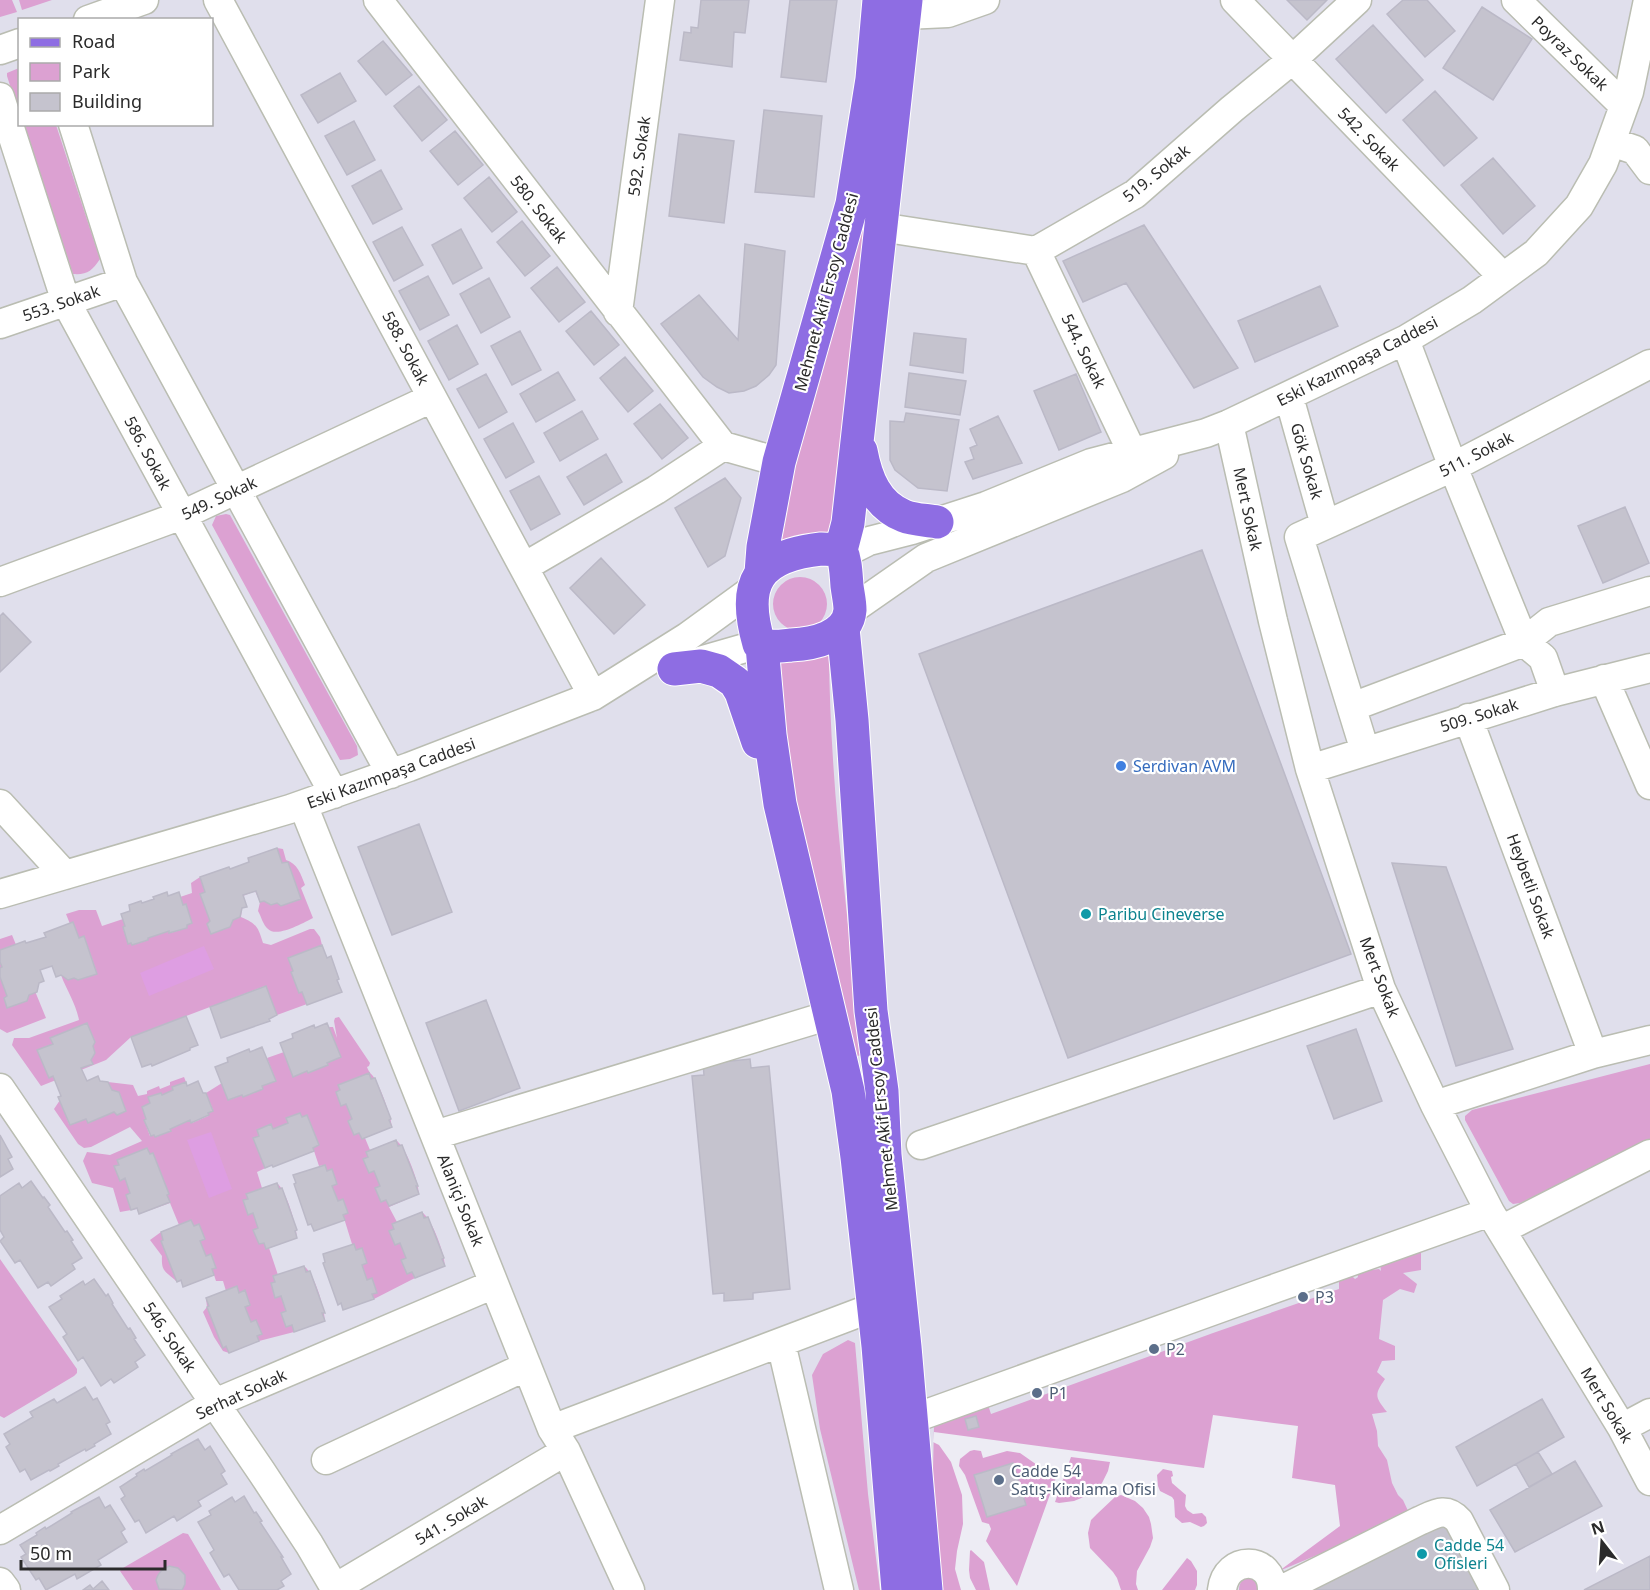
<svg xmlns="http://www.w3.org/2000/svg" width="1650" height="1590" font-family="'Noto Sans',sans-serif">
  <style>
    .green { fill: #dca1d2 }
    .pitch { fill: #de9ee2 }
    .plaza { fill: #edecf4; fill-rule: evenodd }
    .building { fill: #c5c3ce; stroke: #bbb9c7; stroke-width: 1.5 }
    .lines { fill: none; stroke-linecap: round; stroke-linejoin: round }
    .minor-casing { stroke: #babdb2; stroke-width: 31 }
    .major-casing { stroke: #fff; stroke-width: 35 }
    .minor { stroke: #fff; stroke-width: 28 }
    .major { stroke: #8e6de3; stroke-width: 33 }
    .shop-dot { fill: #3f7fe0; stroke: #fff; stroke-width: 2 }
    .culture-dot { fill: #0f9aa8; stroke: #fff; stroke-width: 2 }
    .service-dot { fill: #5c6f8a; stroke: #fff; stroke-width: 2 }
    .labels { text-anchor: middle; stroke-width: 4.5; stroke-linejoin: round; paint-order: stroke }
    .street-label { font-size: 16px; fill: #2b2b2b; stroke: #fff }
    .shop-label { font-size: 16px; fill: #366cbe; stroke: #fff; text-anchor: start }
    .culture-label { font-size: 16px; fill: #0d838f; stroke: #fff; text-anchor: start }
    .service-label { font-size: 16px; fill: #4e5e75; stroke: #fff; text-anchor: start }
  </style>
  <rect width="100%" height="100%" fill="#e0dfec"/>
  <!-- green -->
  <path class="green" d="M0,0H12L17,12L0,17Z
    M19,0H52L22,10Z
    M19,68V114L7,76V73Z
    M23,125H56L100,259C92,271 87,275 73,274Z
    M857,207L869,209L832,537L780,550L785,502Z
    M226,514L230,515L357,746L358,755L350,759L340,760L212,525L216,516Z
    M773 604a27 27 0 1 1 54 0a27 27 0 1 1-54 0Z
    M829,653C830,788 848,922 863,1055L850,1057L799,867L774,661Z
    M277,848L283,849L286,860C297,863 301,874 305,885L301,888L313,918C303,923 277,938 268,929C263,925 261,916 258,911L260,902L255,891L243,896L247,907L242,908L241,917C257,924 258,927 263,943L271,945L310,929H314L320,937L322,945L302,992L307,1004L277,1015L265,986L131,1037L106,1060L41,1086L12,1045L14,1038H29L79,1020C76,1004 67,991 61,975L68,980L74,978L78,980L97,973L84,936L79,938L73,923L70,924L66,914L79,910H96L102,926L123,919L125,926L123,928L128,944L131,943L133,945L148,940V938L169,931L170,933L187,928L180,897L192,893L191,883L200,877L229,867L230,869L249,862L248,858Z
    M12,935L46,1018L7,1033L0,1029V939Z
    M339,1017L370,1063L369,1066L367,1067C369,1073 372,1074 375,1079C381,1089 391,1116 392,1127L365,1138L370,1150L396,1140C407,1149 418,1180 419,1194L389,1207L397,1222L422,1212C433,1221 444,1252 445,1266L415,1278L374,1299L372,1294L377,1292L372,1279L367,1280L362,1265L367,1263L362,1249L356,1250L354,1244H352L343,1215L347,1213L343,1199L338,1201L332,1186L337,1184L332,1169L327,1171L325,1165L319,1166L314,1151L273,1167L272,1165L257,1172L262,1188L277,1183C287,1192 296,1224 297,1238L269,1248L278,1275L304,1266C315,1275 324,1306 325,1321L294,1332L259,1341L229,1353L223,1351L214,1337L203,1312L207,1307L206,1298L226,1291L223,1281H216L214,1275L183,1287L181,1281L177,1282C166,1271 161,1273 162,1256L150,1240L161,1232L179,1225L170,1203L139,1214L137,1209L120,1212L113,1188L92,1183L83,1161L87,1152L110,1155L142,1141L130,1127L91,1147L84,1148L78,1144L54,1109L60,1100L69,1124L86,1119L88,1123L114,1112L116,1114L126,1111L119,1092L112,1090L108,1082L133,1085L138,1096L147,1094V1091L159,1086L160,1089L170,1085V1082L184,1077L186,1082L173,1087V1090L162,1095L161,1093L149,1097L150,1103L142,1107L146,1119L144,1120L150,1136L154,1135L156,1137L170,1131V1129L190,1120L192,1123L208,1116V1113L213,1110L206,1093L222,1083L229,1100L242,1095L243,1097L263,1089L262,1086L276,1081L267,1058L284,1052L294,1076L307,1071L308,1073L328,1065L327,1063L340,1057L329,1027H333L337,1038L334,1021L335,1018Z
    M1650,1064V1141L1520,1203L1513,1204L1509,1201L1465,1120V1116L1472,1110Z
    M1409,1244L1421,1253V1270L1403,1273L1417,1284L1414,1293L1400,1289L1383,1300L1379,1339L1395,1346V1360L1382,1361L1377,1372L1385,1379C1374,1395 1375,1397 1387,1412L1372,1414L1377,1431L1378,1446L1387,1460L1392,1483L1398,1495L1403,1500L1409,1513L1365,1535L1279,1571L1271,1562L1215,1590H942L932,1515L934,1425L988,1405L991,1414L1213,1333L1316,1297V1294C1323,1291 1331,1292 1339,1289V1276L1351,1275L1355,1279L1358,1277L1357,1270L1369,1266L1371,1270L1379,1269L1381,1271L1380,1263Z
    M0,1259L77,1369V1373L74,1376L4,1418L0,1416Z
    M848,1340L855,1343L868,1494L880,1590H859L820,1429L812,1375L823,1354Z
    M183,1533L188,1534L221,1590H133L120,1571L123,1568Z
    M1252,1577L1261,1590H1239C1239,1581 1244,1578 1252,1577Z"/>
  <!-- pitch -->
  <path class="pitch" d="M204,946L214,969L149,996L140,973Z
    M211,1132L232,1189L209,1198L187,1140Z"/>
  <!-- plaza -->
  <path class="plaza" d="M1213,1415L1298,1426L1292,1478L1335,1485L1340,1526L1279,1571L1271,1562L1213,1590H1195L1197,1585V1571L1191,1561L1187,1558L1162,1590H1138L1136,1584L1137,1571L1150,1547L1153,1538L1151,1524L1149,1517L1143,1508L1135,1501L1121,1495L1115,1497L1097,1514L1091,1520L1088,1533L1090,1548L1113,1572L1117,1578L1121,1590H990L984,1562L971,1550L970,1551L969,1570L970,1578L976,1590H961L955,1569L957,1551L963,1524L962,1495L951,1462L939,1445L933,1442L934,1432L1204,1468ZM974,1450L981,1451L983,1458L1007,1451L1020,1453L1040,1467L1028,1471L1031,1479L1049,1474L1057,1475L1017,1586L986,1541L991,1529L989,1524L982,1522L965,1475L959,1466L960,1459L970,1451ZM1071,1457L1110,1462L1108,1471L1102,1483L1091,1494L1074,1501L1059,1503L1055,1502ZM1163,1469L1172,1471L1173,1476L1171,1477L1172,1483L1186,1495L1185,1506L1187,1510L1193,1514L1202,1513L1206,1517L1207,1523L1204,1526L1201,1527L1190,1522L1182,1523L1175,1517L1174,1500L1172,1497L1160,1491L1158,1486L1157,1475Z"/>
  <!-- building -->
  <path class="building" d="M701,0H749L745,33L734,32L732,67L680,60L684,32L691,33V27L698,28Z
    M790,0H837L826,82L781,77Z
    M1287,0H1327L1307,20Z
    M1403,0H1427L1455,31L1425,57L1387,14Z
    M1482,7L1532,39L1493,100L1443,68Z
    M1373,25L1423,80L1386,113L1336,59Z
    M383,41L412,75L386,95L358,61Z
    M340,73L356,101L318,123L301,95Z
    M419,86L447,120L422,141L394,106Z
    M1435,91L1477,138L1444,166L1403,120Z
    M764,110L822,116L814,197L755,192Z
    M354,121L375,160L347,175L325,136Z
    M455,131L483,165L458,185L430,151Z
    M679,134L734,141L724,223L669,216Z
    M1493,158L1535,206L1503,234L1461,185Z
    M381,170L402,209L373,224L352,186Z
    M489,177L517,212L492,232L464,198Z
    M522,221L550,256L525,276L497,242Z
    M1144,225L1238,368L1194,388L1126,283L1083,302L1063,261Z
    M402,227L423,265L394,281L373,242Z
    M461,229L482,268L453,284L432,245Z
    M745,244L785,251L776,365L769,375L756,386L744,391L729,393L717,387L703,377L661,324L699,295L738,340Z
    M557,267L585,302L559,322L531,288Z
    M428,276L449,315L420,330L399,291Z
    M489,278L510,317L481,333L460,294Z
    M1320,286L1338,326L1255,362L1238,321Z
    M591,311L619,345L594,365L566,331Z
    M457,325L478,364L449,380L428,341Z
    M520,331L541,370L512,385L491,346Z
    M914,333L966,339L963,373L910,365Z
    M625,357L653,391L628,412L600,378Z
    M558,372L575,400L536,422L520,394Z
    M909,373L966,381L960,415L905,407Z
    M486,374L507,412L479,428L457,389Z
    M1076,374L1101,432L1059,450L1034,391Z
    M660,404L688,438L662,459L634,424Z
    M582,411L598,439L560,461L544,433Z
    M906,413L959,420L947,491L918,488L895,470L890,460V421L904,422Z
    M998,416L1022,463L973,479L965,462L974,459L970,448L977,445L970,429Z
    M513,423L534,462L506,478L484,439Z
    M606,454L622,482L584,505L567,477Z
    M539,476L560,514L531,530L510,491Z
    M725,478L741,498L725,556L708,567L675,508Z
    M1625,507L1649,563L1603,583L1578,526Z
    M1202,550L1351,954L1068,1058L919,654Z
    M601,558L645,605L614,634L570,588Z
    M3,613L31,642L0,672V616Z
    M419,824L452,912L392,935L358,847Z
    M277,848L282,863L288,862L301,899L281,906L277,903L271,905L264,901L260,902L256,891L243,895L247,907L242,908L240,917L233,920L230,927L211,934L207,924L210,921L200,894L205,892L200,877L229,867L230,869L249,862L248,858Z
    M1392,863L1446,867L1513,1049L1456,1066Z
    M167,892L168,896L179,892L183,905L186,904L192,923L187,925V928L169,933V931L148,938V940L132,945L131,943L128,944L123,927L125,926L121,914L130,911L129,905L141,901L142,903L154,899L153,897Z
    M73,922L79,938L84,936L97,974L78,980L74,978L68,980L61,975L56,977L52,966L40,970L44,981L39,983L37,992L29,995L27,1001L7,1008L4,998L7,996L0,977V968L2,967L0,962V950L25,941L26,943L46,937L44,933Z
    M322,945L327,958L331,956L339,979L337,980L342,992L307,1005L302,992L299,993L291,972L293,971L288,958Z
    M266,986L277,1015L269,1019L270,1021L221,1038L210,1007Z
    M486,1000L520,1088L459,1111L426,1023Z
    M186,1016L198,1045L190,1048V1050L152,1066L151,1064L142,1067L131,1037Z
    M87,1023L95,1042L93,1046L95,1053L91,1060L93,1064L81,1068L87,1081L98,1076L100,1081L108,1082L112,1090L119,1092L126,1111L117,1115L114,1112L88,1123L86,1119L70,1125L58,1097L61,1096L53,1076L49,1078L37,1050L53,1044L50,1038Z
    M327,1023L341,1057L327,1063L328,1065L308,1073L307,1071L293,1077L280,1043L293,1038L292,1034L314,1025L315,1028Z
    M1356,1029L1382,1101L1334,1119L1307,1046Z
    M262,1047L276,1081L262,1086L263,1089L243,1097L242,1095L228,1100L215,1067L228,1062L227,1058L249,1049L250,1052Z
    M750,1059L751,1068L769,1066L790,1289L753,1293V1299L724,1301V1293L713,1294L692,1076L704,1075L703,1064Z
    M369,1073L371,1079L375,1078L391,1119L389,1120L392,1127L362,1139L359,1133L354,1135L348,1121L352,1119L346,1104L341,1106L336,1092L340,1090L338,1085Z
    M198,1081L203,1093H206L213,1111L208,1113L209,1115L191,1123L190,1120L170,1129L171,1131L155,1137L154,1135L151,1136L144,1120L146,1119L142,1107L150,1103L148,1097L161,1093L162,1095L173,1090L172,1087L186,1082L187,1086Z
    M300,1113L302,1117L307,1115L319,1145L313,1148L314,1151L273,1167L272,1165L265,1168L253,1138L259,1136L257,1130L271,1124L273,1129L288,1123L286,1118Z
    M0,1135L12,1157L8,1159L13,1169L0,1177Z
    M396,1140L398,1146L402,1145L418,1186H416L419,1194L389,1206L386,1200L381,1202L375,1188L380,1186L374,1171L369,1173L363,1159L368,1157L366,1152Z
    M147,1148L150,1154L153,1153L169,1194L167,1195L170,1202L139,1214L137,1208L131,1210L126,1195L130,1193L125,1178L120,1181L114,1166L119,1165L117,1160Z
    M325,1165L327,1171L332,1169L337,1184L332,1186L338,1201L343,1199L348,1213L343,1215L345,1220L314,1231L311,1224L308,1225L294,1184L296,1183L293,1175Z
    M31,1181L43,1198L44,1197L50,1205L48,1207L65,1232L67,1231L73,1240L71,1241L82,1258L72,1264L75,1269L51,1286L48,1282L38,1288L20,1260L15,1263L0,1241L4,1237L0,1230V1196L19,1183L22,1188Z
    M277,1183L279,1189L282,1188L297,1230L295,1231L297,1238L266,1249L264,1243L259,1244L253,1230L258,1228L253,1213L248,1215L243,1200L248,1199L246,1194Z
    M422,1212L424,1218L428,1217L444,1258L442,1259L445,1266L415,1278L412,1272L407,1274L401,1260L406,1258L400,1243L395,1245L389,1231L394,1229L392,1224Z
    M191,1220L194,1226L199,1224L205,1239L200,1241L206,1256L211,1254L216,1268L212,1269L214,1275L183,1287L181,1280L177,1282L161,1241L163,1240L161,1232Z
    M354,1244L356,1250L362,1248L367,1263L362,1265L367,1280L372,1278L377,1293L372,1294L374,1299L343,1310L341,1303L338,1305L323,1263L325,1262L323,1254Z
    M304,1266L306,1272L310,1271L325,1313H322L325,1321L294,1332L292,1325L286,1327L281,1313L286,1311L281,1296L275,1298L271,1283L275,1282L273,1276Z
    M94,1279L106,1296L108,1294L113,1303L112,1304L128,1329L130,1328L136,1338L134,1339L145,1355L135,1362L138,1367L114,1383L111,1379L101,1386L83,1357L78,1361L63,1337L67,1334L49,1307L62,1299L60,1296L83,1281L85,1285Z
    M237,1286L239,1293L245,1290L250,1305L245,1307L251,1322L256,1320L262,1334L257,1336L259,1341L229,1353L226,1346L223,1348L207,1307L209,1306L206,1298Z
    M85,1387L93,1400L97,1398L110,1422L106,1424L111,1434L94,1444L95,1446L86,1451L85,1449L58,1464L59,1466L50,1471L49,1470L31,1480L25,1469L20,1472L6,1447L10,1444L4,1434L33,1417L30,1412L54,1399L57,1403Z
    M1542,1399L1564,1437L1477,1486L1456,1447Z
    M976,1416L979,1427L968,1430L965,1419Z
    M198,1439L205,1450L210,1446L225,1471L221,1474L227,1484L198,1501L201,1506L177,1521L174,1516L146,1533L139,1520L135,1522L121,1499L125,1496L120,1487L137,1476L136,1474L144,1469L145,1471L172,1455L171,1454Z
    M1538,1452L1552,1474L1529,1487L1516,1464Z
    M1575,1461L1602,1506L1515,1552L1490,1510Z
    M1013,1463L1026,1505L987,1517L974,1475Z
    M244,1496L254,1513L256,1512L262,1521L260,1522L283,1557H281L291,1574L281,1581L284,1586L277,1590H239L229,1574L224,1577L210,1553L214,1550L198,1522L211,1515L209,1511L232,1497L235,1502Z
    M99,1497L105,1508L110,1505L125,1529L121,1532L127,1542L98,1560L101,1565L77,1579L75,1574L46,1590L39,1578L36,1580L21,1557L26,1554L20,1545L37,1535L36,1533L45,1527L46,1529L72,1513L71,1512Z
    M1448,1518L1485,1590H1307Z
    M1650,1556V1590H1584Z
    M169,1566L178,1568L185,1575V1584L182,1590L159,1589L156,1580L158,1575L161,1571Z
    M102,1581L109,1590H83L90,1585L93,1589Z"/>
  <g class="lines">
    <!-- minor casing -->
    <g class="minor-casing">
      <path id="minor" d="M218,0L593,696
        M378,0L723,446L779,462
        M1235,0L1503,277
        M1516,0L1624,106
        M905,15L948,13L985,0
        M88,20L144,0
        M0,50L20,43
        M0,97L66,302L334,794
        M73,124L123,282L391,774
        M1612,142L1635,150L1650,170
        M880,227L1036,251L1135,194L1232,109L1292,60L1357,0
        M1036,251L1132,452
        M618,312L660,0
        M0,324L123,282
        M1405,340L1453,467L1524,642L1543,658L1555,692
        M1289,397L1325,525
        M1229,424L1273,621L1310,769L1381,989L1435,1105L1490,1212L1622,1428L1650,1481
        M843,554L869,541L912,530L986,506L1091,463L1206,433L1229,424L1405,340L1472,300L1536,253L1579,206L1603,164L1629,92L1648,0
        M524,567L656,490L723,446
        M0,582L182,515L432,398
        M850,611L926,558L1122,478L1164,455
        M686,665L759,644
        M1604,679L1650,785
        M1352,707L1524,642L1549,622L1650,591
        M1468,718L1593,1054
        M1365,751L1299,537L1453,467L1650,364
        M1310,769L1555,692L1650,668
        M0,804L65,875
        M303,805L552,1429L566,1451L630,1590
        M0,894L290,809L409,767L593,696L687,637L753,589
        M0,1088L261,1471L309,1544L336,1590
        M1435,1105L1593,1054L1650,1040
        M435,1135L830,1015
        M921,1145L1381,989
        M1501,1230L1650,1154
        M781,1343L839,1590
        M912,1419L1265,1292L1490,1212
        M1622,1428L1650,1413
        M552,1429L874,1307
        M326,1460L527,1366
        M0,1530L215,1403L494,1284
        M0,1582L6,1590
        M335,1588L566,1451
        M1222,1590C1226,1554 1273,1556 1272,1590
        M1281,1590L1419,1521C1435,1514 1446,1506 1459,1521L1495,1590"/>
    </g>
    <!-- major casing -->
    <g class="major-casing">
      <path id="major" d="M861,451C866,478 876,505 904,516C914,520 926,520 937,522
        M821,549L841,550C846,561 846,574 847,586C848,594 850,602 850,610C848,637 813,644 791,645C781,646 768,648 759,644C741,583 757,556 821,549Z
        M841,550L848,523L906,0
        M761,573L763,547L779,462L852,204L872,79L879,0
        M843,628L852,720L871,1011L882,1091L885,1155L905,1347L926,1590
        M762,646L770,735L780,804L848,1091L857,1157L878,1346L898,1590
        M674,669L701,666L719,671L735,682L741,692L758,742"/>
    </g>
    <!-- minor -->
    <use href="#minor" class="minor"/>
    <!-- major -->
    <use href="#major" class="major"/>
  </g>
  <!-- markers -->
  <circle class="shop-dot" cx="1121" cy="766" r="6"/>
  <g class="culture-dot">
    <circle cx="1086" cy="914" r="6"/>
    <circle cx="1422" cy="1554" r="6"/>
  </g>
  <g class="service-dot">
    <circle cx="1303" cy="1297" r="6"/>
    <circle cx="1154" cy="1349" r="6"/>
    <circle cx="1037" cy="1393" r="6"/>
    <circle cx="999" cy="1480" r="6"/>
  </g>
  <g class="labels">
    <!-- street labels -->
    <g class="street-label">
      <text transform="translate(1570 53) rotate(44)" y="6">Poyraz Sokak</text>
      <text transform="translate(1369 139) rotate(46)" y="6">542. Sokak</text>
      <text transform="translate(639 156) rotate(-82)" y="6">592. Sokak</text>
      <text transform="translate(1156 173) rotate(-39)" y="6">519. Sokak</text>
      <text transform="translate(539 209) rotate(52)" y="6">580. Sokak</text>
      <text transform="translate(826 292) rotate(-75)" y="6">Mehmet Akif Ersoy Caddesi</text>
      <text transform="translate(61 303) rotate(-19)" y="6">553. Sokak</text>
      <text transform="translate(406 348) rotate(62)" y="6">588. Sokak</text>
      <text transform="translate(1084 351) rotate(64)" y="6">544. Sokak</text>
      <text transform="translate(1357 361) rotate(-27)" y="6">Eski Kazımpaşa Caddesi</text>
      <text transform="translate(148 453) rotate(62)" y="6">586. Sokak</text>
      <text transform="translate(1476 454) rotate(-27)" y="6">511. Sokak</text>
      <text transform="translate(1307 461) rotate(74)" y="6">Gök Sokak</text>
      <text transform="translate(219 498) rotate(-25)" y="6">549. Sokak</text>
      <text transform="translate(1248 509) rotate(78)" y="6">Mert Sokak</text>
      <text transform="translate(1479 715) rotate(-17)" y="6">509. Sokak</text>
      <text transform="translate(391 773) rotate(-20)" y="6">Eski Kazımpaşa Caddesi</text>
      <text transform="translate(1531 886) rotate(70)" y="6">Heybetli Sokak</text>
      <text transform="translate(1380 977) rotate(69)" y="6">Mert Sokak</text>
      <text transform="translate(881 1109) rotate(-96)" y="6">Mehmet Akif Ersoy Caddesi</text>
      <text transform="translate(461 1200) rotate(68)" y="6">Alaniçi Sokak</text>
      <text transform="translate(170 1337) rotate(56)" y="6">546. Sokak</text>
      <text transform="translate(241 1394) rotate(-25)" y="6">Serhat Sokak</text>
      <text transform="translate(1607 1405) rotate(59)" y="6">Mert Sokak</text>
      <text transform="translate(451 1520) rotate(-31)" y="6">541. Sokak</text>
    </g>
    <!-- shop labels -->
    <g class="shop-label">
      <text x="1133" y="772">Serdivan AVM</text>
    </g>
    <!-- culture labels -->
    <g class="culture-label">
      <text x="1098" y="920">Paribu Cineverse</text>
      <text x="1434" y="1551">Cadde 54<tspan x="1434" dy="18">Ofisleri</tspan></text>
    </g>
    <!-- service labels -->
    <g class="service-label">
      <text x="1315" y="1303">P3</text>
      <text x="1166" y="1355">P2</text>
      <text x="1049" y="1399">P1</text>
      <text x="1011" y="1477">Cadde 54<tspan x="1011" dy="18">Satış-Kiralama Ofisi</tspan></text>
    </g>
  </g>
  <!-- legend -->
  <rect x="18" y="18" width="195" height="108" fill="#ffffff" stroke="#aaaaaa" stroke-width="1.5"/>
  <rect x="30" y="38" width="30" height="9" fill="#8e6de3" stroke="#aaaaaa" stroke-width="1.5"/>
  <text x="72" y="48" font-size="18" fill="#2b2b2b">Road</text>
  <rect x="30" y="63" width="30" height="18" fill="#dca1d2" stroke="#aaaaaa" stroke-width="1.5"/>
  <text x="72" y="78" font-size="18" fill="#2b2b2b">Park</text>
  <rect x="30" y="93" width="30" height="18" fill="#c5c3ce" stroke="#aaaaaa" stroke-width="1.5"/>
  <text x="72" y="108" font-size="18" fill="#2b2b2b">Building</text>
  <!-- north arrow -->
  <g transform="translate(1602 1542) rotate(343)" stroke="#ffffff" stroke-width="4.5" paint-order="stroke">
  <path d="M0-4.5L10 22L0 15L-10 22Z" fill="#2b2b2b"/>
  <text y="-9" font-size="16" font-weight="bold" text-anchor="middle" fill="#2b2b2b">N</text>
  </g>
  <!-- scale -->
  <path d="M21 1560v9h144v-9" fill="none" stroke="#2b2b2b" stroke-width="3"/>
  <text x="30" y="1560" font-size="18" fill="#2b2b2b" stroke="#ffffff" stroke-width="4.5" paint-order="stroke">50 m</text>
</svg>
